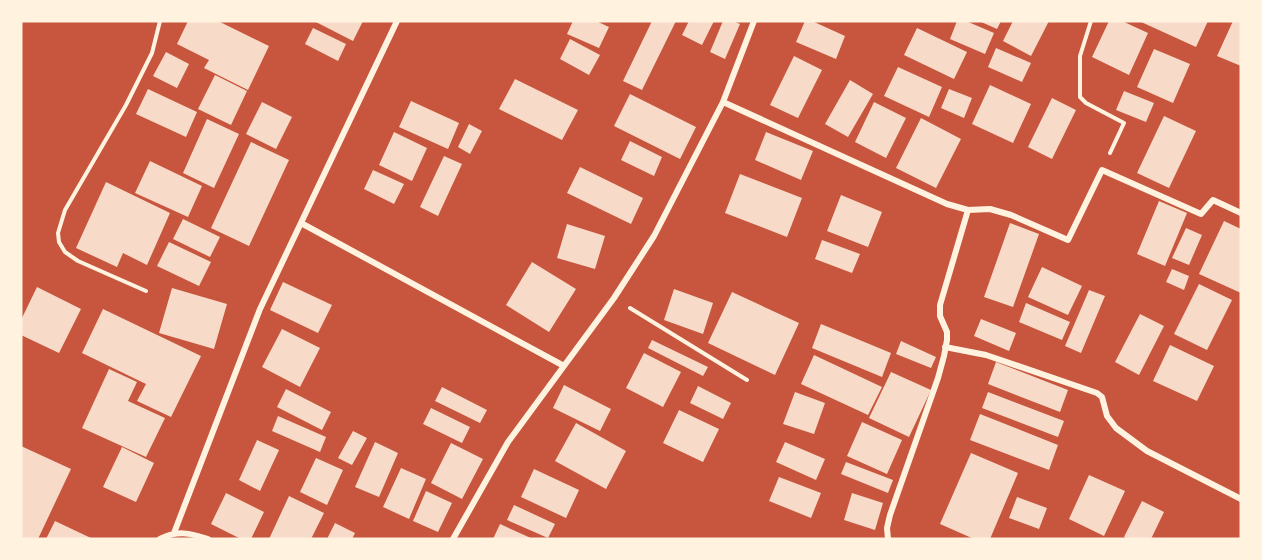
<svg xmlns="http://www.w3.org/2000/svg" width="1262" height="560" font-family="'Varela Round',sans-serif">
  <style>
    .building { fill: #f7dbc8 }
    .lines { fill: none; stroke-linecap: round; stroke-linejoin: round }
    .path { stroke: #fff3e0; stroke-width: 4 }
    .minor { stroke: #fff3e0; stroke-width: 6 }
  </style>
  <rect width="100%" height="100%" fill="#c8553d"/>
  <!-- building -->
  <path class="building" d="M188,21H218L269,46L248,90L204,68L209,60L177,44Z
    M314,21H363L353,41Z
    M573,21H596L609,27L599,48L567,34Z
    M652,21H676L642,90L623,81Z
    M689,21H714L702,45L682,35Z
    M723,21H733L740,24L725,59L710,52Z
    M805,21H812L845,36L836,59L796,42Z
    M957,21H966L994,33L985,54L950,39Z
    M979,21H1001L997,29Z
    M1013,21H1049L1031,56L1003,41Z
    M1109,21H1122L1148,33L1129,75L1092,57Z
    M1139,21H1208L1196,47Z
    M1233,21H1241V66L1217,56Z
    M313,28L346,44L338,61L305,44Z
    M917,28L967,52L954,79L904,55Z
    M570,39L600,55L589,75L560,59Z
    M996,48L1031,63L1022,82L988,67Z
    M1154,49L1190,64L1173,103L1137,87Z
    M166,52L189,64L177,88L153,76Z
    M794,56L822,70L798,118L770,105Z
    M898,67L942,87L929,117L884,96Z
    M215,75L247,91L231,125L198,109Z
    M515,79L578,110L562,140L499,109Z
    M850,80L873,94L848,137L825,124Z
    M990,85L1031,104L1013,143L972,124Z
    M148,89L197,112L186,137L136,114Z
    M949,89L972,98L964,118L941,108Z
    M1124,91L1154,103L1146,122L1116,110Z
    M630,94L696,127L680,159L614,126Z
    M1052,98L1076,110L1052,159L1028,147Z
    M411,101L459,123L448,149L399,127Z
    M262,102L292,117L276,149L246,134Z
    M874,102L906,118L886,158L855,142Z
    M1164,116L1196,131L1169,188L1137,173Z
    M921,118L961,139L936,188L896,168Z
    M207,119L239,134L214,188L183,173Z
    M469,124L482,131L470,154L458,147Z
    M394,132L427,148L412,181L379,165Z
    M766,132L813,151L801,180L755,160Z
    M630,141L662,157L654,176L621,160Z
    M251,142L289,160L249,246L211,228Z
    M444,156L462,164L438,216L420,207Z
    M150,161L202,186L188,217L135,193Z
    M580,167L643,198L631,224L567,193Z
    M373,170L404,184L394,204L364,189Z
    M740,174L802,198L787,237L725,213Z
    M106,182L170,213L147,265L123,253L117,267L76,248Z
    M841,195L882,212L868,247L827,231Z
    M1159,201L1187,213L1165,266L1137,254Z
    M183,219L220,237L210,257L173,239Z
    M1224,221L1241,229V293L1199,274Z
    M1010,223L1039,234L1013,307L984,297Z
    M567,224L605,236L595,269L557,258Z
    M1186,228L1202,235L1189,265L1172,258Z
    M822,240L860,254L852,273L815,259Z
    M169,242L211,262L199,286L157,266Z
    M532,262L576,289L549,332L506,305Z
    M1042,267L1082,286L1068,315L1028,297Z
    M1172,269L1189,276L1184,290L1166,282Z
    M283,282L332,305L318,333L270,310Z
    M1199,284L1232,300L1207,350L1174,334Z
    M37,287L81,309L59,353L21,335V320Z
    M172,288L227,304L214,349L159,333Z
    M674,289L713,303L703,334L664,320Z
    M1089,290L1105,296L1081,353L1065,346Z
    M732,292L799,323L775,375L708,343Z
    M1026,303L1070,322L1062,340L1019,322Z
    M103,309L201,356L171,417L137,401L146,384L82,353Z
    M1140,314L1164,326L1139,375L1115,362Z
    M981,319L1016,333L1009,351L974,336Z
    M821,324L891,353L882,377L812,348Z
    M282,329L320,348L300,387L262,367Z
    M652,340L708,367L703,376L648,348Z
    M901,341L936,357L931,368L896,354Z
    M1170,345L1214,366L1197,401L1153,381Z
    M644,353L681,372L663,407L626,388Z
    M814,355L882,387L868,415L801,384Z
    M996,362L1068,390L1060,412L988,384Z
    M109,369L137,382L128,401L165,418L146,457L82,428Z
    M891,372L931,390L909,437L869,418Z
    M564,385L611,409L600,431L553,408Z
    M698,386L731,403L723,419L690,403Z
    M442,387L487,410L480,423L435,401Z
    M286,389L331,412L322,430L277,407Z
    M795,392L825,403L814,434L783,424Z
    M988,392L1064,421L1058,437L982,408Z
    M431,408L470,427L462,443L423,424Z
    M679,410L719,429L703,462L663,443Z
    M980,414L1058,445L1049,470L970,440Z
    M278,416L326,437L320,452L272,431Z
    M862,422L902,440L887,474L847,456Z
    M576,423L626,451L606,489L555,461Z
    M353,431L367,438L352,465L338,458Z
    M257,440L279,450L260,491L239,480Z
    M375,442L398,453L379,497L355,487Z
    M785,442L825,459L816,480L776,462Z
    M451,443L483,459L462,499L431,483Z
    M21,446L71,469L38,539H21Z
    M122,447L154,463L136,502L103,487Z
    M971,453L1018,473L990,539H974L940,524Z
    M316,458L343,470L327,505L300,492Z
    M846,462L893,480L888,493L841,474Z
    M401,468L426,479L409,519L383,507Z
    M534,469L579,490L566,518L521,497Z
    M1089,475L1125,491L1104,536L1069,519Z
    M779,477L821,493L811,518L769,501Z
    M426,491L452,503L438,532L413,521Z
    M226,493L264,512L251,539H241L211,524Z
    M852,493L883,503L875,530L844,520Z
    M289,496L324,513L311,539H269Z
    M1017,497L1047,508L1039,529L1009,518Z
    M1142,501L1164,512L1151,539H1128L1124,537Z
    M514,505L555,524L548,538L507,520Z
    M55,521L93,539H46Z
    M335,523L355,533L352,539H327Z
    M500,524L533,539H493Z"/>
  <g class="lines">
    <!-- path -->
    <path class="path" d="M1091,21L1080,56V97L1086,103L1124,123L1110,153
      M146,291L78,261L65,252L59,242L58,233L65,210L126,105L152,53L160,21
      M630,308L747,380"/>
    <!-- minor -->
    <path class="minor" d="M723,102L947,204L968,210L990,209L1011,215L1068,240L1102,170L1201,214L1213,200L1241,213
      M301,223L564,366
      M945,347L986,355L1097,393L1102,397L1107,416L1116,428L1147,451L1241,499
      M174,533L260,309L397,21
      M160,539C177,530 190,533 208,539
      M453,539L508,442L614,298L654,236L723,102L754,21
      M888,539L887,528L890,515L938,378L944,356L947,340V332L940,316V305L968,210"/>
  </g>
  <!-- border -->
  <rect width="1262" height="560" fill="none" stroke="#fff3e0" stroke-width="45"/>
</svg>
